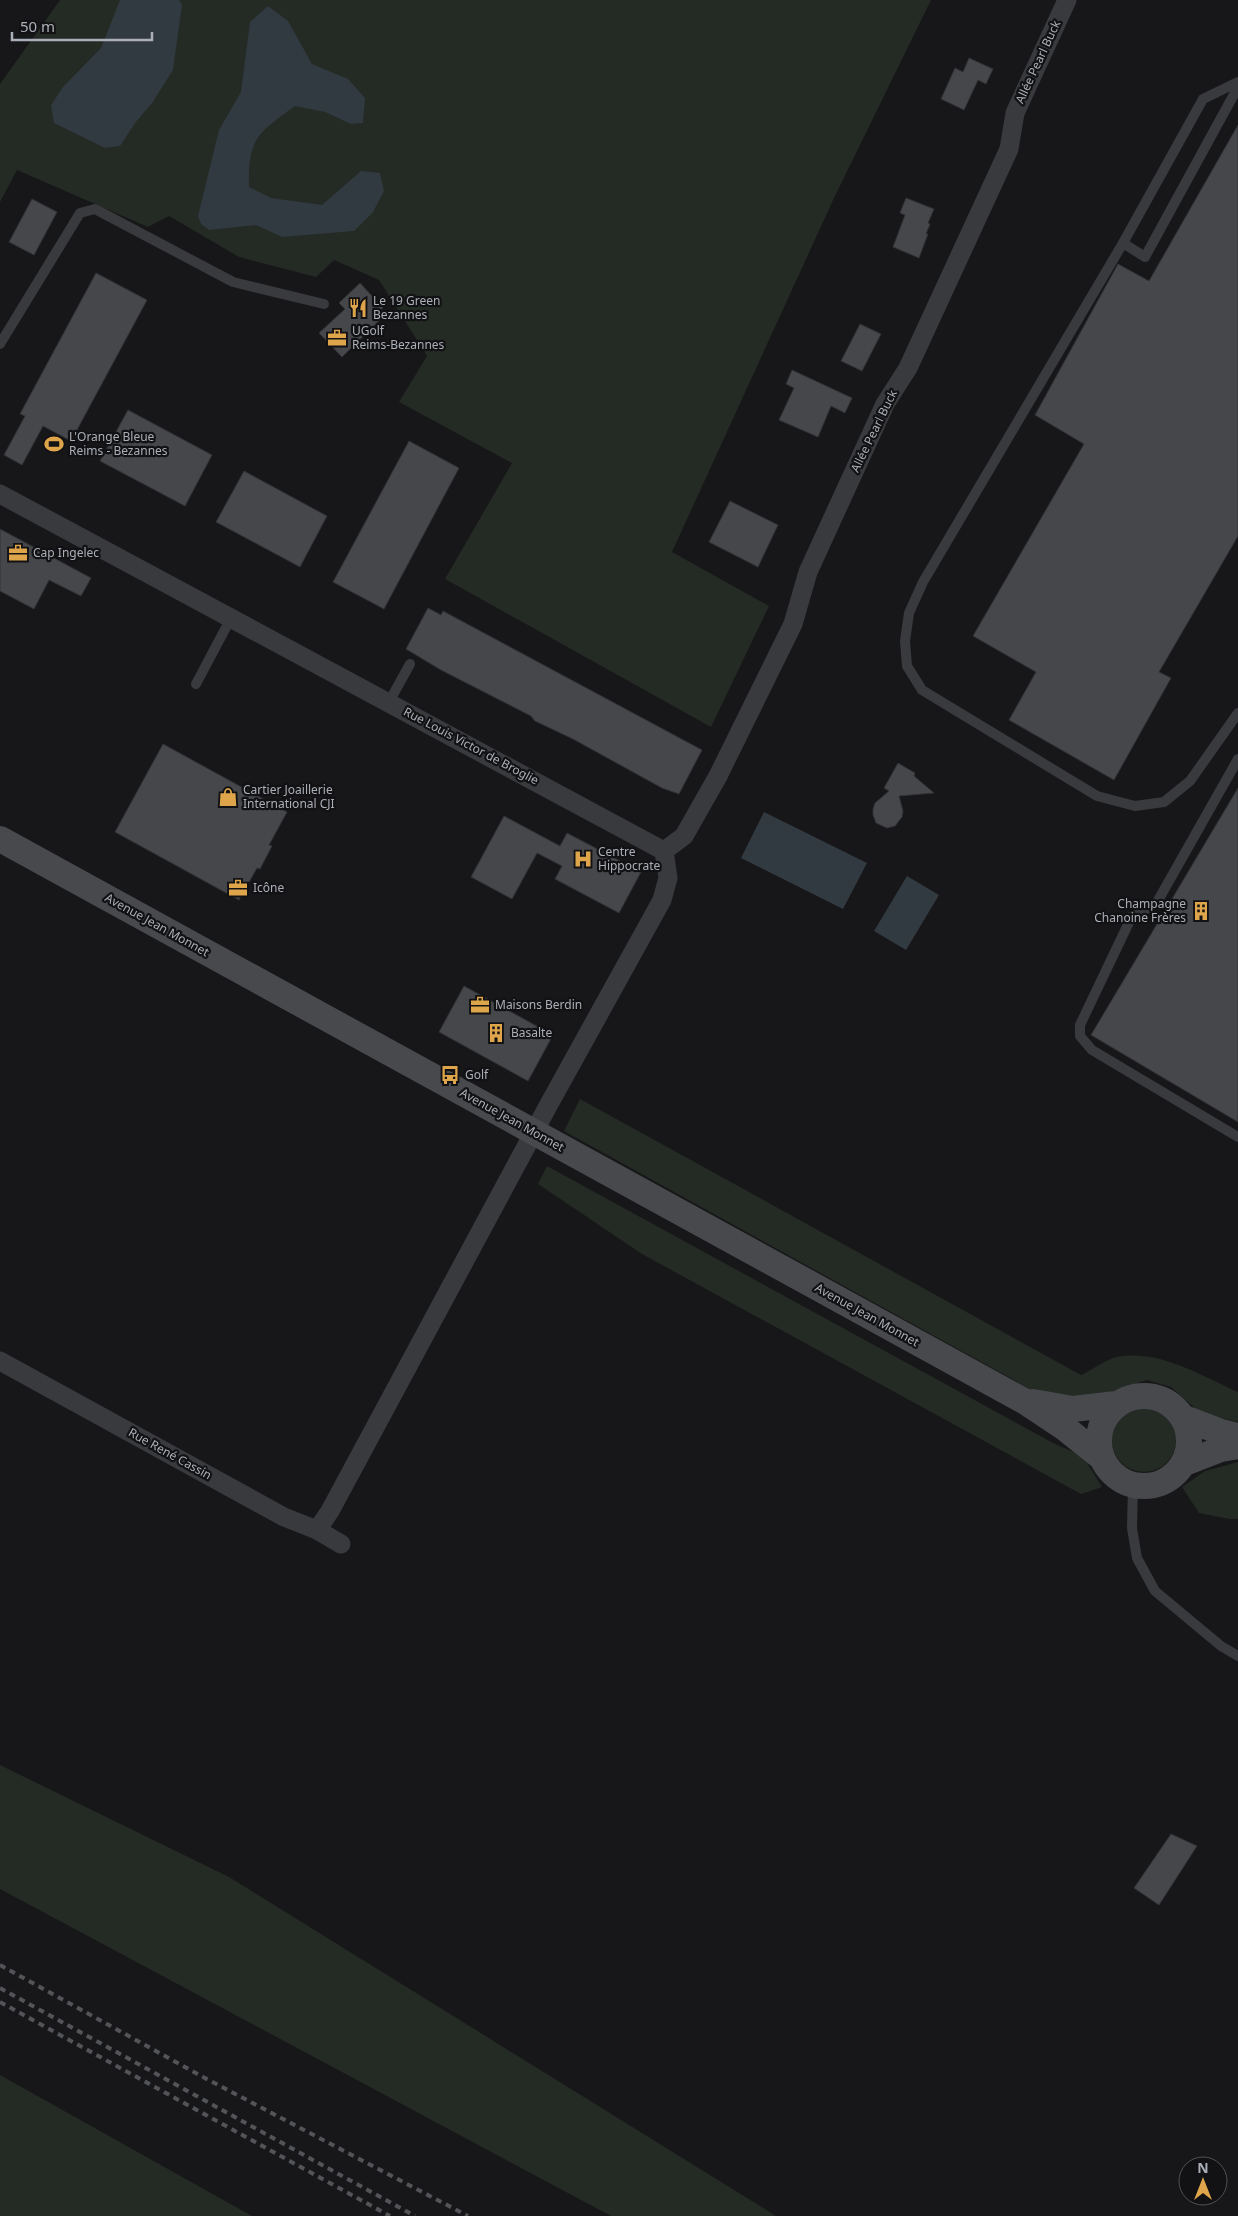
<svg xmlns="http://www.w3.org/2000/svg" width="1238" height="2216" font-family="'Noto Sans',sans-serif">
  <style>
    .green { fill: #242a24 }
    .water { fill: #323a41 }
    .building { fill: #46474b; stroke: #313235 }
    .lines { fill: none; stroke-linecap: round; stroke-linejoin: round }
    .lane { stroke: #393a3d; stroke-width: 10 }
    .street { stroke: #393a3d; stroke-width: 19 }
    .secondary { stroke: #47494d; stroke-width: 26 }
    .rail { stroke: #525458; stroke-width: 4; stroke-dasharray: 6 5; stroke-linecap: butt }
    .labels { text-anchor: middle; stroke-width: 4.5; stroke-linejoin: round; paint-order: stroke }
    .street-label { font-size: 12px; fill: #abafb7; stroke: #121214 }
    .poi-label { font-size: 12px; fill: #abafb7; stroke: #121214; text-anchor: start }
  </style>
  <rect width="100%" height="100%" fill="#171719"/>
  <!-- green -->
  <path class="green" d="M60,0H931L834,198L672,552L769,606L711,727L445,579L512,463L399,402L427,356L379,280L334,260L316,277L239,257L169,216L148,227L17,170L0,202V84Z
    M580,1099L1081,1375C1092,1370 1105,1360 1116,1357C1159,1349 1200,1375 1238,1392V1422L1200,1413L1171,1387L1147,1380L1095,1397L1039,1394L564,1131Z
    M547,1166L1055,1444L1083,1456L1102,1487L1081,1494L642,1254L538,1184Z
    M1112 1440a32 32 0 1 1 64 0a32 32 0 1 1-64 0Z
    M1238,1462V1519H1229L1199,1513L1182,1487L1205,1471Z
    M0,1765L229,1877L776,2216H611L0,1889Z
    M0,2075L252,2216H0Z"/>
  <!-- water -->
  <path class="water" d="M120,0H179L182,5L173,70L152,103L135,123L120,146L105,148L54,123L51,105L63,87L101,48Z
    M268,6L288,21L312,64L348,79L365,98L363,123L351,124L325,112L295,106C257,134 248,138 249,187L271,198L322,205L361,171L380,173L384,191L373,212L354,231L282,237L256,225L209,230L201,224L198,216L219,130L241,92L250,22Z
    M764,812L867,863L843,909L741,858Z
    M907,876L939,895L906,950L874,931Z"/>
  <!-- building -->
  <path class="building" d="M969,58L993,69L986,84L978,80L964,110L941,99L955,68L963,72Z
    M1238,125V536L1159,672L1171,678L1114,780L1009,720L1036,672L973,636L1084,444L1035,415L1118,264L1149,281Z
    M906,198L934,209L928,223L930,224L926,234H928L919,258L893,247L905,215L900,213Z
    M32,199L57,212L34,255L9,242Z
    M96,273L147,300L71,441L43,426L22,465L4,455L25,416L20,414Z
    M360,283L383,308L378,312L383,317L342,357L319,333L345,309L339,303Z
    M860,324L881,334L862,371L841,361Z
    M792,370L852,398L845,413L831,406L818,437L779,420L794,388L786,384Z
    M128,410L212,455L185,506L100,461Z
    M409,441L459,468L384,609L333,582Z
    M244,471L327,516L300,567L216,522Z
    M730,501L778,525L758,567L709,542Z
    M0,529L91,578L81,596L49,580L34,609L0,591Z
    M428,608L441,615L443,611L702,750L679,794L662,788L573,739L535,721L531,716L441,670L406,649Z
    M163,744L287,812L269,845L272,846L260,869L257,868L239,900L115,832Z
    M898,763L915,773L914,776L934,793L899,796L903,811L902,817L895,826L887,828L876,823L873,815V809L875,803L889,791L884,788Z
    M1238,788V1122L1091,1035Z
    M504,816L560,846L567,833L641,872L619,913L555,879L562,866L537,853L512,899L471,877Z
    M464,986L553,1035L528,1081L439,1032Z
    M1171,1834L1197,1846L1159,1905L1134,1888Z"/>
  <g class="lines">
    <!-- lane -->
    <path class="lane" d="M1238,82L1203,99L1123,243L1145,257L1238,87
      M1123,243L923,582L909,613L905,641L907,666L922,690L1097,796L1135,806L1164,802L1190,781L1238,713
      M0,344L80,213L95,209L233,282L324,304
      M196,684L231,618
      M389,702L410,664
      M1238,759L1156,904L1132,916L1080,1025V1036L1092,1050L1238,1137
      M1133,1485L1132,1528L1137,1558L1155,1591L1221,1646L1238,1656"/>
    <!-- street -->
    <path class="street" d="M0,494L664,851L668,878L662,900L548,1106L330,1511L317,1530
      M664,851L684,836L718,776L793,624L808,572L885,404L908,368L1009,149L1015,113L1067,0
      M0,1361L284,1517L317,1530L341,1544"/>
    <!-- secondary -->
    <path class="secondary" d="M0,839L1024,1401L1066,1429L1101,1457
      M1099 1441a45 45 0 1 1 90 0a45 45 0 1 1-90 0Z
      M1033,1402L1073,1409L1116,1404
      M1184,1418L1221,1432L1238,1436
      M1185,1463L1221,1449L1238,1446"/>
    <!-- rail -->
    <path class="rail" d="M0,1965L203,2077L468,2216
      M0,1988L415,2216
      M0,2002L390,2216"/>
  </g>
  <!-- icons -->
  <defs>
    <g id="restaurant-bare" transform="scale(1.5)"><path d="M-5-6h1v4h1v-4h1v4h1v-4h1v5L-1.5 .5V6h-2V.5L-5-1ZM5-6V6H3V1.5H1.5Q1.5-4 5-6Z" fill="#dea54a" stroke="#121214" stroke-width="2.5" paint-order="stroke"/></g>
    <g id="office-bare" transform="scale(1.5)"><path d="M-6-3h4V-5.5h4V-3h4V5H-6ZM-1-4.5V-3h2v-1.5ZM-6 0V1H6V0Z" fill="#dea54a" stroke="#121214" stroke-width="2.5" paint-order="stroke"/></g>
    <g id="stadium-bare" transform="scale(1.5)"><path d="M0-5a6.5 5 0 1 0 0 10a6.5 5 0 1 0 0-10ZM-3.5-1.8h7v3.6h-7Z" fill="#dea54a" stroke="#121214" stroke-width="2.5" paint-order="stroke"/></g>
    <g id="shop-bare" transform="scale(1.5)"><path d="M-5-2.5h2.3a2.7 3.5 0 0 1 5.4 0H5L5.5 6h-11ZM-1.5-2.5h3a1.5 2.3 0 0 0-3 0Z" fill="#dea54a" stroke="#121214" stroke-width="2.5" paint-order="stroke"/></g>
    <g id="hospital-bare" transform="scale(1.5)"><path d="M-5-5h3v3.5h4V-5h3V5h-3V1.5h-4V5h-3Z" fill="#dea54a" stroke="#121214" stroke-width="2.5" paint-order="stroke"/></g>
    <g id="building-bare" transform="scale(1.5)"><path d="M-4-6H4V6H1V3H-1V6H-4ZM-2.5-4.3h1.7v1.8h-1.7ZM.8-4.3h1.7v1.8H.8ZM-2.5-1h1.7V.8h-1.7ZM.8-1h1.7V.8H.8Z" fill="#dea54a" stroke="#121214" stroke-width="2.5" paint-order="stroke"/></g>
    <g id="bus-bare" transform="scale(1.5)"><path d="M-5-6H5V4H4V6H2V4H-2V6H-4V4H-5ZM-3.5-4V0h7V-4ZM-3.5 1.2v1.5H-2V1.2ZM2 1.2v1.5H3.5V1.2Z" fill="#dea54a" stroke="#121214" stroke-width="2.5" paint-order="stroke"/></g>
  </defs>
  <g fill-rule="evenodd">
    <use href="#restaurant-bare" x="358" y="308"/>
    <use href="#office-bare" x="337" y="338"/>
    <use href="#stadium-bare" x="54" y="444"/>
    <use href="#office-bare" x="18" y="553"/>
    <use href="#shop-bare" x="228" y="797"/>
    <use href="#hospital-bare" x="583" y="859"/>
    <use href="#office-bare" x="238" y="888"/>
    <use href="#building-bare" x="1201" y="911"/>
    <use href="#office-bare" x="480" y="1005"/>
    <use href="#building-bare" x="496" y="1033"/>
    <use href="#bus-bare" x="450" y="1075"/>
  </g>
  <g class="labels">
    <!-- street labels -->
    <g class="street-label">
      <text transform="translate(1038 62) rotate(-65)" y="4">Allée Pearl Buck</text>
      <text transform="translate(874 431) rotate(-64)" y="4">Allée Pearl Buck</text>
      <text transform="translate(471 746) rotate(28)" y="4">Rue Louis Victor de Broglie</text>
      <text transform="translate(157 925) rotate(29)" y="4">Avenue Jean Monnet</text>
      <text transform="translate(512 1120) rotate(29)" y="4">Avenue Jean Monnet</text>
      <text transform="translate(867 1315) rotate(29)" y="4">Avenue Jean Monnet</text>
      <text transform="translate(170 1454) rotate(29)" y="4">Rue René Cassin</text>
    </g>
    <!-- poi labels -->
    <g class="poi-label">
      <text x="373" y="305">Le 19 Green<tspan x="373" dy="14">Bezannes</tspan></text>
      <text x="352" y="335">UGolf<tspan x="352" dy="14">Reims-Bezannes</tspan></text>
      <text x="69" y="441">L'Orange Bleue<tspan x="69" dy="14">Reims - Bezannes</tspan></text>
      <text x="33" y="557">Cap Ingelec</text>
      <text x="243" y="794">Cartier Joaillerie<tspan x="243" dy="14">International CJI</tspan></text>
      <text x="598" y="856">Centre<tspan x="598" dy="14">Hippocrate</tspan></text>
      <text x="253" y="892">Icône</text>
      <text x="1186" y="908" text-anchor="end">Champagne<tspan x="1186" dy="14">Chanoine Frères</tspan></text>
      <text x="495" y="1009">Maisons Berdin</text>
      <text x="511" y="1037">Basalte</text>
      <text x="465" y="1079">Golf</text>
    </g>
  </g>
  <!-- north arrow -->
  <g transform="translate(1203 2181)"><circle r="24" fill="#121214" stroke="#4f5155"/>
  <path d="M0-4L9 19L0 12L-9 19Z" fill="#dea54a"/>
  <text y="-8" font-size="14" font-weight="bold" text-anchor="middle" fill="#abafb7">N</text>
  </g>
  <!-- scale -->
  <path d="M12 32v8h140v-8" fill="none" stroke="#abafb7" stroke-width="2.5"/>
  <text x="20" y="32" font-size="15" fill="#abafb7" stroke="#121214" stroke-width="4" paint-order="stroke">50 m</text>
</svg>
